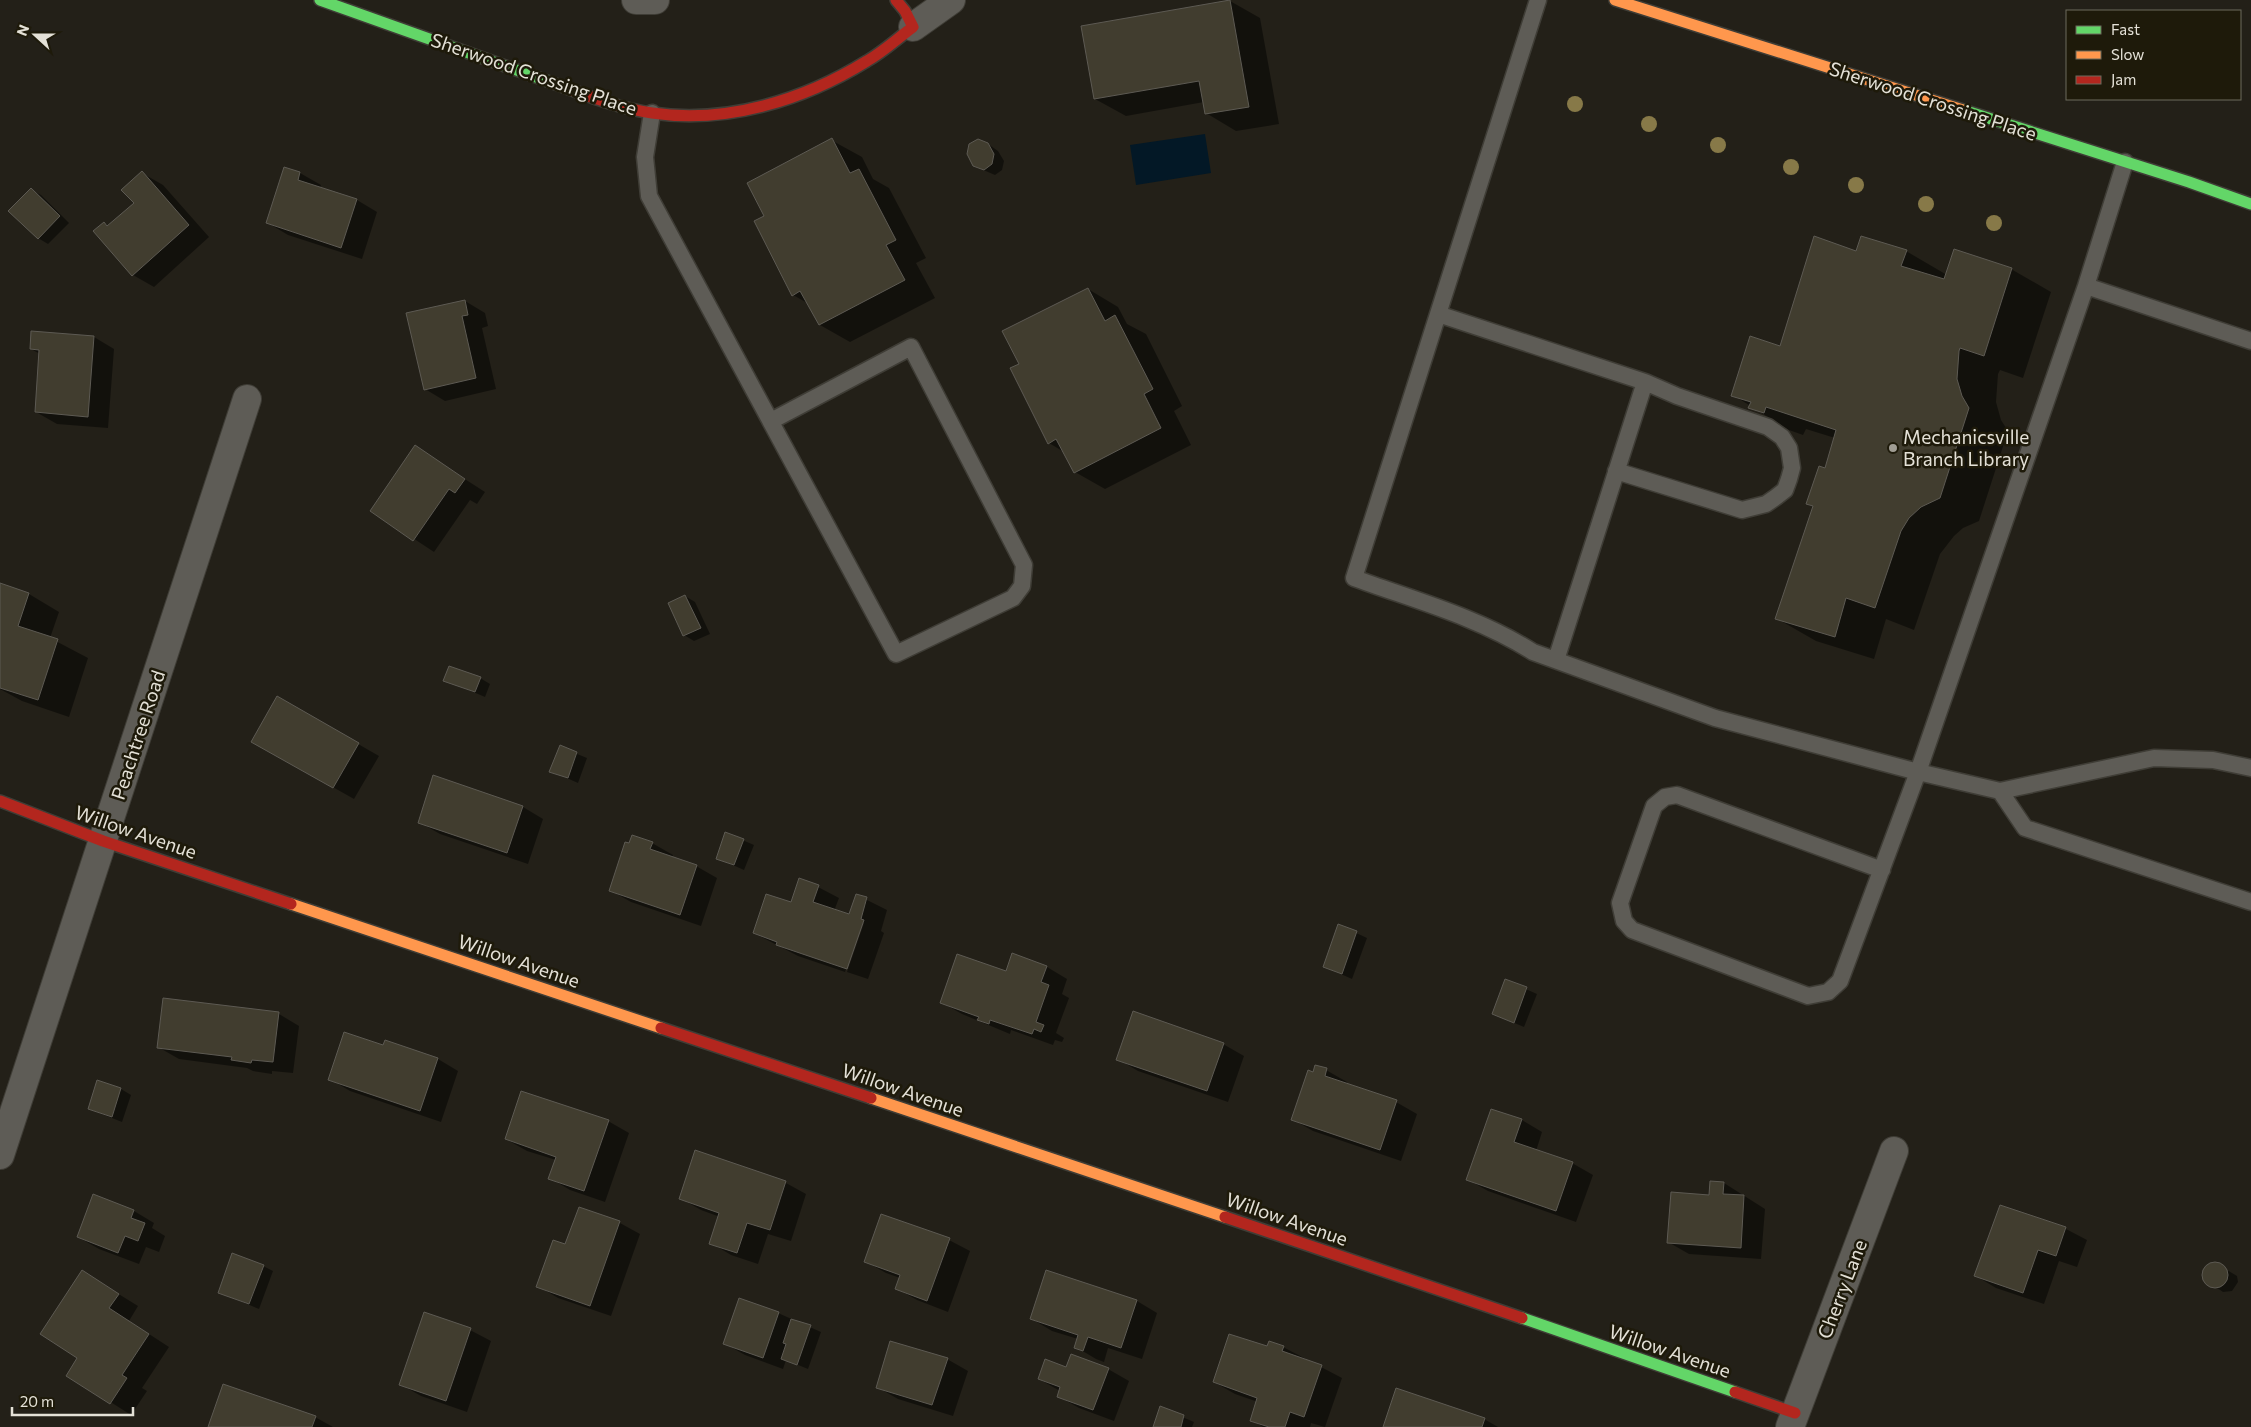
<svg xmlns="http://www.w3.org/2000/svg" width="2251" height="1427" font-family="Commissioner,sans-serif">
  <style>
    .water { fill: #031826 }
    .shadow { fill: #0007 }
    .building { fill: #413d2f; stroke: #5d5a53 }
    .lines { fill: none; stroke-linecap: round; stroke-linejoin: round }
    .lane-casing { stroke: #3f3d36; stroke-width: 19 }
    .street-casing { stroke: #3f3d36; stroke-width: 30 }
    .fast-casing { stroke: #3f3d36; stroke-width: 14 }
    .slow-casing { stroke: #3f3d36; stroke-width: 14 }
    .jam-casing { stroke: #3f3d36; stroke-width: 14 }
    .lane { stroke: #5e5c56; stroke-width: 16 }
    .street { stroke: #5e5c56; stroke-width: 28 }
    .fast { stroke: #63d668; stroke-width: 11 }
    .slow { stroke: #ff974d; stroke-width: 11 }
    .jam { stroke: #b3261e; stroke-width: 11 }
    .tree { fill: #877948 }
    .poi-dot { fill: #a09d94; stroke: #1e1a0a; stroke-width: 2 }
    .labels { text-anchor: middle; stroke-width: 5; stroke-linejoin: round; paint-order: stroke }
    .street-label { font-size: 19px; fill: #e4e1d7; stroke: #1e1a0a }
    .poi-label { font-size: 19px; fill: #e4e1d7; stroke: #1e1a0a; text-anchor: start }
  </style>
  <rect width="100%" height="100%" fill="#232018"/>
  <!-- water -->
  <path class="water" d="M1205,134L1211,173L1136,185L1130,145Z"/>
  <!-- shadow -->
  <path class="shadow" d="M1230,1L1260,18L1279,124L1236,131L1206,113L1204,102L1126,116L1095,99Z
    M831,140L862,157L873,179L889,188L926,258L916,263L935,298L850,342L820,325L809,304L793,295L766,216Z
    M988,144L998,151L1004,161L1002,170L995,175L974,166Z
    M285,168L300,173L321,185L320,188L357,200L377,212L362,259L288,235L268,223Z
    M142,173L163,185L209,237L154,287L133,275L104,223L109,226L135,204Z
    M31,190L41,195L69,223L48,244L38,238Z
    M1906,251L1947,275L2011,269L2051,292L2023,378L2000,370L1998,374L1996,402L2001,420L2008,431L1979,521L1963,528L1954,536L1940,554L1914,630L1886,619L1874,659L1816,641L1776,618L1814,507L1807,504L1826,470L1835,438L1806,429L1803,435L1789,430L1733,395L1781,348L1857,253Z
    M1088,289L1118,307L1127,324L1146,334L1182,406L1174,411L1191,445L1105,489L1075,472L1064,452L1049,443L1020,364Z
    M465,301L485,313L488,326L482,328L496,389L445,401L425,389Z
    M94,337L114,349L108,428L57,424L36,412L40,354L31,349Z
    M415,447L485,492L477,504L470,500L434,552L372,511Z
    M0,584L29,594L59,612L50,638L88,658L69,717L22,701L0,689Z
    M685,596L695,602L710,634L694,641L684,635Z
    M480,678L490,684L485,697L445,680Z
    M278,698L379,756L354,799L253,742Z
    M560,747L587,758L578,783L551,771Z
    M434,777L523,807L543,819L528,864L440,834L419,822Z
    M726,833L754,845L744,870L717,858Z
    M652,843L673,855L672,858L696,866L717,878L701,926L631,902L610,890Z
    M818,887L839,898L834,911L850,916L857,895L887,910L881,931L884,933L868,979L847,972L864,923H861L845,972L798,956L754,933L791,904Z
    M1339,925L1367,938L1352,979L1325,967Z
    M1047,967L1067,979L1062,994L1069,998L1056,1033L1064,1038L1062,1042L1055,1040L1053,1045L1011,1030L1010,1034L962,1014L941,1002L1006,972Z
    M1506,980L1537,994L1524,1027L1493,1014Z
    M279,1014L299,1026L293,1073L272,1071V1074L253,1071L247,1068L179,1059L158,1047Z
    M1223,1044L1244,1056L1228,1102L1138,1071L1118,1059Z
    M384,1047L438,1059L458,1071L441,1122L350,1091L330,1079Z
    M1326,1070L1347,1082L1346,1085L1396,1102L1417,1114L1401,1161L1313,1131L1292,1119L1314,1074Z
    M121,1089L131,1095L122,1122L89,1109Z
    M1492,1110L1522,1120L1542,1132L1536,1151L1572,1163L1593,1175L1576,1222L1488,1191L1467,1179Z
    M608,1121L629,1133L605,1202L570,1190L550,1178L556,1160L527,1151L506,1139Z
    M696,1152L786,1183L806,1194L791,1241L768,1234L758,1264L731,1255L711,1243L720,1217L701,1210L680,1198Z
    M1711,1182L1724,1183L1765,1209L1761,1259L1689,1254L1668,1242L1710,1196Z
    M2000,1206L2066,1229L2087,1240L2077,1267L2059,1261L2044,1304L1996,1288L1976,1276Z
    M579,1208L620,1223L640,1234L611,1316L558,1298L538,1286L566,1246Z
    M134,1211L154,1223L152,1228L165,1236L159,1252L146,1247L139,1264L99,1249L78,1237Z
    M949,1240L970,1251L948,1312L917,1300L896,1288L900,1278L886,1273L865,1261Z
    M2217,1264L2237,1276L2238,1282L2232,1291L2223,1292L2206,1280L2205,1271L2210,1265Z
    M263,1266L273,1271L259,1309L219,1292Z
    M83,1272L138,1306L129,1321L169,1347L142,1388L147,1391L131,1415L68,1375L79,1358Z
    M1047,1272L1137,1301L1157,1313L1142,1359L1108,1348L1104,1362L1096,1359L1076,1347L1078,1339L1052,1331L1032,1319Z
    M778,1313L821,1332L808,1369L786,1360L783,1369L745,1355L724,1343Z
    M470,1330L491,1341L467,1412L421,1396L400,1384Z
    M1283,1347L1342,1378L1325,1427L1311,1423L1310,1427H1263L1252,1420L1258,1402L1235,1394L1214,1382L1268,1348Z
    M947,1359L968,1371L953,1416L898,1399L877,1387Z
    M1067,1368L1108,1369L1129,1381L1114,1421L1079,1408L1058,1396L1060,1391L1039,1379Z
    M1161,1408L1194,1422L1192,1427H1154Z
    M315,1417L333,1427H210Z
    M1484,1419L1498,1427H1384Z"/>
  <!-- building -->
  <path class="building" d="M1230,0L1249,107L1205,114L1199,81L1094,99L1081,26Z
    M832,138L850,173L859,169L896,240L886,245L905,280L819,325L800,291L792,296L754,221L764,216L747,183Z
    M978,139L988,143L994,154L992,164L984,170L973,166L967,154L969,144Z
    M284,167L300,172L298,180L357,199L341,248L266,223Z
    M142,171L189,225L132,276L93,231L104,222L107,226L134,203L121,190Z
    M31,188L60,216L38,239L8,211Z
    M1814,236L1856,251L1861,236L1907,250L1901,266L1944,279L1954,249L2012,268L1984,356L1960,348L1959,351L1957,379L1962,396L1969,408L1940,498L1921,507L1909,518L1901,531L1875,608L1846,598L1835,637L1775,619L1813,506L1806,504L1819,466L1825,468L1836,430L1766,407L1764,413L1748,408L1751,402L1731,396L1750,336L1780,346Z
    M1088,288L1105,321L1115,315L1153,389L1144,394L1161,428L1074,473L1056,439L1048,444L1010,368L1019,364L1002,331Z
    M465,300L468,315L462,316L476,378L424,390L406,313Z
    M31,331L94,336L88,417L35,412L39,350L30,349Z
    M415,445L465,479L455,493L449,489L413,541L370,511Z
    M0,583L29,593L18,626L58,639L38,700L0,688Z
    M685,595L701,628L683,636L668,603Z
    M449,666L481,677L475,692L443,681Z
    M277,696L359,743L333,788L251,742Z
    M560,745L577,752L568,778L549,772Z
    M433,775L523,806L507,853L418,823Z
    M725,832L744,839L734,865L716,859Z
    M632,835L653,842L650,849L697,865L680,915L609,891L625,842L629,843Z
    M799,878L819,885L813,902L849,914L856,894L867,897L861,919L864,920L847,969L776,945L777,942L753,933L766,894L791,902Z
    M1338,924L1357,931L1342,974L1323,967Z
    M1012,953L1047,966L1041,982L1049,985L1036,1022L1044,1025L1041,1032L1034,1029L1032,1034L990,1020L989,1024L977,1020L979,1017L940,1003L957,954L1006,971Z
    M1505,979L1527,987L1514,1023L1492,1014Z
    M163,998L279,1012L273,1062L252,1060L251,1063L231,1060L232,1057L157,1048Z
    M1133,1011L1224,1043L1207,1091L1116,1060Z
    M344,1032L383,1045L385,1040L438,1058L420,1111L328,1080Z
    M1315,1065L1327,1068L1325,1076L1397,1100L1380,1150L1291,1120L1308,1070L1313,1072Z
    M97,1080L121,1088L112,1117L88,1109Z
    M521,1091L609,1120L584,1191L548,1179L556,1157L505,1139Z
    M1491,1109L1522,1119L1514,1142L1573,1162L1556,1211L1466,1180Z
    M695,1150L786,1181L770,1230L747,1223L737,1253L709,1244L719,1213L679,1199Z
    M1710,1181L1724,1182L1723,1194L1744,1195L1741,1248L1667,1243L1671,1192L1709,1195Z
    M93,1194L134,1210L131,1218L145,1223L138,1241L125,1236L118,1253L77,1237Z
    M2000,1205L2066,1227L2056,1256L2038,1250L2023,1293L1974,1276Z
    M579,1207L620,1221L590,1306L536,1287L553,1240L565,1244Z
    M881,1214L950,1238L927,1301L895,1289L900,1275L864,1262Z
    M232,1253L264,1265L249,1304L218,1293Z
    M2202 1275a13 13 0 1 1 26 0a13 13 0 1 1-26 0Z
    M82,1270L119,1294L109,1308L149,1334L122,1375L127,1378L110,1404L66,1376L77,1358L40,1334Z
    M1046,1270L1137,1300L1121,1348L1088,1337L1083,1351L1074,1348L1078,1335L1030,1319Z
    M739,1298L779,1312L763,1358L723,1344Z
    M424,1312L471,1328L446,1401L399,1385Z
    M791,1319L811,1325L797,1365L781,1359L786,1344L783,1343Z
    M1229,1334L1267,1346L1269,1341L1284,1346L1282,1351L1322,1365L1304,1417L1290,1412L1285,1427H1269L1250,1421L1257,1398L1213,1382Z
    M890,1341L948,1358L932,1405L876,1388Z
    M1071,1354L1109,1368L1093,1410L1057,1397L1060,1387L1038,1379L1045,1359L1066,1367Z
    M223,1384L316,1416L312,1427H208Z
    M1396,1388L1485,1418L1482,1427H1383Z
    M1160,1406L1184,1415L1181,1427H1153Z"/>
  <g class="lines">
    <!-- lane casing -->
    <g class="lane-casing">
      <path id="lane" d="M1538,0L1354,578C1414,600 1478,617 1533,652L1715,718L1918,772L1840,981L1828,992L1808,996L1632,930L1624,921L1620,903L1654,806L1665,797L1677,795L1882,870
        M652,113L645,157L649,196L896,654L1013,598L1022,586L1024,565L911,347L771,421
        M2125,162L2086,286L1918,772L2000,791L2154,758L2213,760L2251,768
        M2086,286L2251,341
        M1438,314L1645,382L1556,660
        M1616,471L1742,510L1766,504L1776,497L1785,490L1789,479L1792,468L1789,448L1782,437L1768,427L1677,396L1645,382
        M2000,791L2025,828L2251,902"/>
    </g>
    <!-- street casing -->
    <g class="street-casing">
      <path id="street" d="M636,0H655
        M913,27L951,0
        M0,1155L247,399
        M1790,1427L1894,1151"/>
    </g>
    <!-- fast casing -->
    <g class="fast-casing">
      <path id="fast" d="M320,0L550,82
        M1963,110L2189,182L2251,204
        M1522,1318L1735,1392"/>
    </g>
    <!-- slow casing -->
    <g class="slow-casing">
      <path id="slow" d="M1615,0L1963,110
        M291,904L661,1028
        M871,1098L1225,1217"/>
    </g>
    <!-- jam casing -->
    <g class="jam-casing">
      <path id="jam" d="M550,82C583,94 617,108 652,113C727,124 804,100 867,61C883,52 898,38 913,27L905,11L896,0
        M0,801L103,841L291,904
        M661,1028L871,1098
        M1225,1217L1522,1318
        M1735,1392L1795,1413"/>
    </g>
    <!-- lane -->
    <use href="#lane" class="lane"/>
    <!-- street -->
    <use href="#street" class="street"/>
    <!-- fast -->
    <use href="#fast" class="fast"/>
    <!-- slow -->
    <use href="#slow" class="slow"/>
    <!-- jam -->
    <use href="#jam" class="jam"/>
  </g>
  <!-- trees -->
  <g class="tree">
    <circle cx="1575" cy="104" r="8"/>
    <circle cx="1649" cy="124" r="8"/>
    <circle cx="1718" cy="145" r="8"/>
    <circle cx="1791" cy="167" r="8"/>
    <circle cx="1856" cy="185" r="8"/>
    <circle cx="1926" cy="204" r="8"/>
    <circle cx="1994" cy="223" r="8"/>
  </g>
  <!-- markers -->
  <circle class="poi-dot" cx="1893" cy="448" r="5"/>
  <g class="labels">
    <!-- street labels -->
    <g class="street-label">
      <text transform="translate(534 74) rotate(19)" y="7">Sherwood Crossing Place</text>
      <text transform="translate(1933 101) rotate(18)" y="7">Sherwood Crossing Place</text>
      <text transform="translate(138 735) rotate(-72)" y="7">Peachtree Road</text>
      <text transform="translate(136 832) rotate(19)" y="7">Willow Avenue</text>
      <text transform="translate(519 961) rotate(19)" y="7">Willow Avenue</text>
      <text transform="translate(903 1090) rotate(19)" y="7">Willow Avenue</text>
      <text transform="translate(1287 1219) rotate(19)" y="7">Willow Avenue</text>
      <text transform="translate(1842 1289) rotate(-69)" y="7">Cherry Lane</text>
      <text transform="translate(1670 1351) rotate(19)" y="7">Willow Avenue</text>
    </g>
    <!-- poi labels -->
    <g class="poi-label">
      <text x="1903" y="444">Mechanicsville<tspan x="1903" dy="22">Branch Library</tspan></text>
    </g>
  </g>
  <!-- legend -->
  <rect x="2066" y="10" width="175" height="90" fill="#1e1a0a" stroke="#6d6a5c"/>
  <rect x="2076" y="26" width="25" height="8" fill="#63d668" stroke="#6d6a5c"/>
  <text x="2111" y="35" font-size="15" fill="#e4e1d7">Fast</text>
  <rect x="2076" y="51" width="25" height="8" fill="#ff974d" stroke="#6d6a5c"/>
  <text x="2111" y="60" font-size="15" fill="#e4e1d7">Slow</text>
  <rect x="2076" y="76" width="25" height="8" fill="#b3261e" stroke="#6d6a5c"/>
  <text x="2111" y="85" font-size="15" fill="#e4e1d7">Jam</text>
  <!-- north arrow -->
  <g transform="translate(35 35) rotate(291)" stroke="#1e1a0a" stroke-width="4" paint-order="stroke">
  <path d="M0-4L9 19L0 12L-9 19Z" fill="#e4e1d7"/>
  <text y="-8" font-size="14" font-weight="bold" text-anchor="middle" fill="#e4e1d7">N</text>
  </g>
  <!-- scale -->
  <path d="M12 1407v8h121v-8" fill="none" stroke="#e4e1d7" stroke-width="2.5"/>
  <text x="20" y="1407" font-size="15" fill="#e4e1d7" stroke="#1e1a0a" stroke-width="4" paint-order="stroke">20 m</text>
</svg>
